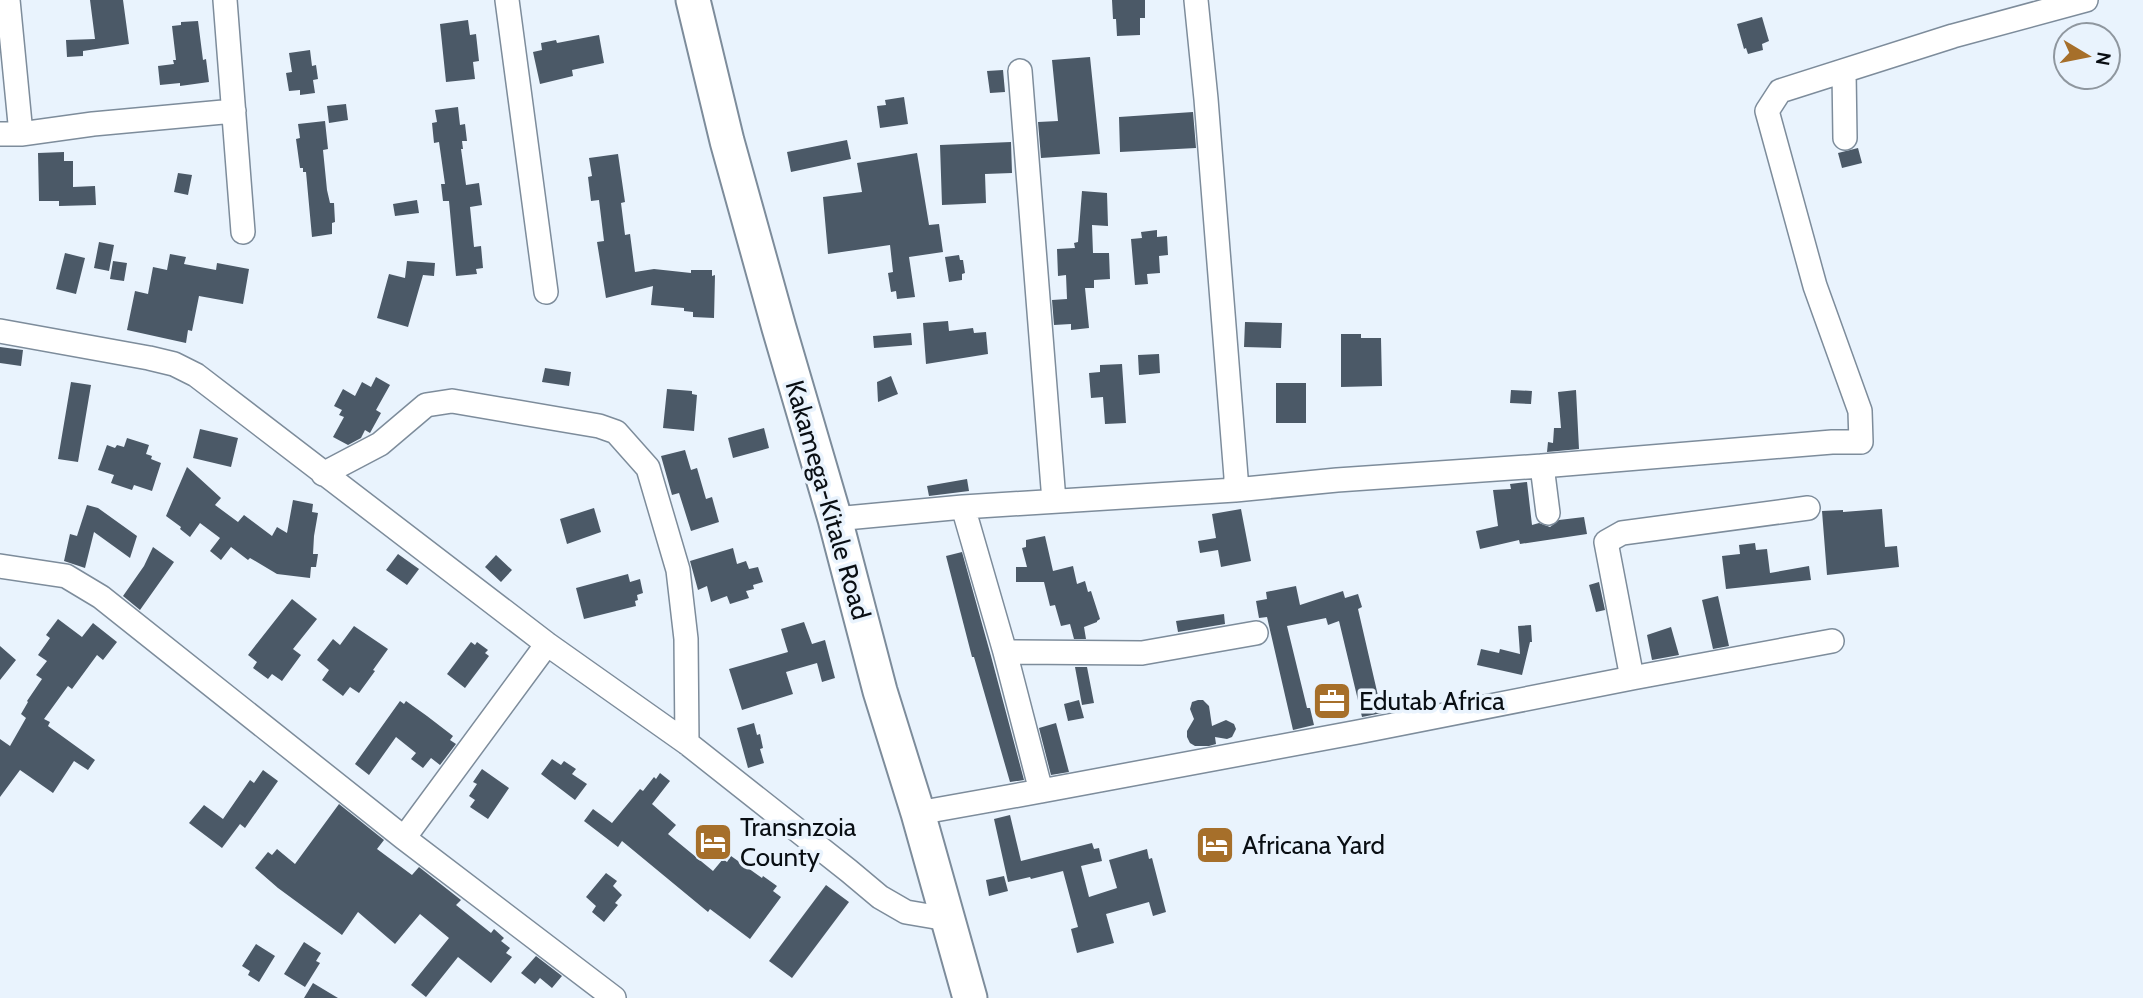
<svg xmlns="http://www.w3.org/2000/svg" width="2143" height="998" font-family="Cabin,sans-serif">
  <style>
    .building { fill: #4b5967 }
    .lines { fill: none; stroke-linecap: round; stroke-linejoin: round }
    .minor-casing { stroke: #7d8c9b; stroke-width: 26 }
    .highway-casing { stroke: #7d8c9b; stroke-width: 37 }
    .minor { stroke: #fff; stroke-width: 23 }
    .highway { stroke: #fff; stroke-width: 33 }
    .labels { text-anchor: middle; stroke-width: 7; stroke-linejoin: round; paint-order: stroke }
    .street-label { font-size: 26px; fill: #090e13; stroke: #e9f3fd }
    .poi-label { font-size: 26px; fill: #090e13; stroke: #e9f3fd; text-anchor: start }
  </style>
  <rect width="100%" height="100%" fill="#e9f3fd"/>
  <!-- building -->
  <path class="building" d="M90,0H123L129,44L83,51V56L67,57L66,40L95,39Z
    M1112,0H1145V18H1140V35L1117,36L1116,19H1113Z
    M1762,17L1769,41L1762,44L1763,50L1748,54L1746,48L1744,49L1737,24Z
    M468,20L470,35L476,34L479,61L473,62L475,79L446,82L440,24Z
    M198,21L203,60L206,59L209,82L180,86V83L160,85L158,66L174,64L173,60H176L172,26L181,25V22Z
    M599,35L604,63L572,70L573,76L540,84L533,52L542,50L541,43L556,40L557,43Z
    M310,50L312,66L316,65L318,79L313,80L315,93L300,95V90L289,91L286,73L292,72L289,53Z
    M1090,57L1100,154L1041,158L1038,122L1058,121L1052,60Z
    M1003,70L1005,92L990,93L987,71Z
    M904,97L908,124L880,128L877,106L886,105L885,100Z
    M346,104L348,120L329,123L327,106Z
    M458,107L460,125L465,124L467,141H462L463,149H461L466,185L479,183L482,205L470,207L474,247L481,246L483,268L476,269L477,274L456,276L449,201H443L441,184H445L439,142L434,143L432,123L437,122L435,110Z
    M1193,112L1196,148L1120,152L1119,117Z
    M325,121L328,149L323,150L327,190L330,203H334L335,222L332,223V234L312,237L306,172H303V168H300L296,139L300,138L298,124Z
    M847,140L851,159L791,172L787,152Z
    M1011,142L1012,173L985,174L986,203L942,205L940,145Z
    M1858,148L1862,163L1842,168L1838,153Z
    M64,152V161H73V187L95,186L96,205L59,206V201H39L38,153Z
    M917,153L929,225L939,224L943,252L909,257L915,297L897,299L896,291L891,292L888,273L893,272L890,245L828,254L823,197L862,192L857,163Z
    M618,154L625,202L621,203L625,235L630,234L635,272L654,269L691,273V270H712V276L715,275L714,318L693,317V312L684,311V308L651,305L653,286L606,298L597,242L604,241L599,200L591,201L588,177L592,176L589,158Z
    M178,173L192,175L188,195L174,192Z
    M1082,191L1107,193L1108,226L1092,225L1093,253H1109L1110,279L1094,280V288H1085L1089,328L1071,330V324L1054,325L1052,300L1067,299L1066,275L1058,276L1057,249L1075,248L1074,243L1078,242Z
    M417,200L419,213L395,216L393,204Z
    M1157,230V237L1167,236L1168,255L1159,256L1160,273L1147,274L1148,284L1135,285L1131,239L1142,238L1141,232Z
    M99,242L114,245L109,271L94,268Z
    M65,253L85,258L76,294L56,289Z
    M170,254L186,257L184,264L216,270L217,263L249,269L243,304L199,296L192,331L188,330L186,343L127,330L135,291L148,294L153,267L167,270Z
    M959,255L960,260H963L965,273L962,274V280L949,282L945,257Z
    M113,261L127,263L124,281L110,279Z
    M407,261L435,263L434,276L423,275L408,327L377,318L389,274L405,278Z
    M948,321L949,331L973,328L974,333L986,332L988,354L926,364L923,323Z
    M1245,322L1282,323L1281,348L1244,347Z
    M911,333L912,345L874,348L873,336Z
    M1341,334H1361V338H1381L1382,386L1341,387Z
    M0,347L23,350L21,366L0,363Z
    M1159,354L1160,373L1139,375L1138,355Z
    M1122,364L1126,423L1105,424L1103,397L1091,398L1089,373L1100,372V365Z
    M545,368L571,372L569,386L542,382Z
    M891,376L898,394L878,402L877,382Z
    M376,377L390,385L376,410L381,413L370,433L365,430L361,438L348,445L333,437L344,417L339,415L342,410L334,406L343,389L355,396L362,382L371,387Z
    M71,382L91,385L78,462L58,459Z
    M1276,383H1306V423H1276Z
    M667,389L692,391V394L697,395L694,431L663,428Z
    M1511,390L1532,391L1531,404L1510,403Z
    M1576,390L1579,449L1547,452L1548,442L1553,443L1554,428H1561L1558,392Z
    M764,428L769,448L733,458L728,438Z
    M200,429L238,438L231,467L193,458Z
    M127,438L149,445L146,454L152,456L151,459L161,463L152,491L134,485L132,490L111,483L114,475L98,470L107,445L115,448L117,445L124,447Z
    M685,450L691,470L697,468L706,499L712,497L719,522L691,531L679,493L672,495L661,456Z
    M187,467L221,498L215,505L238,522L244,515L272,536L277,527L287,533L293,500L313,504L312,512L318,513L314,536L313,554H318L316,567H311L310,578L277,574L250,558L248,560L231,547L221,560L210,551L220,538L200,523L190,537L180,529L181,527L166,516Z
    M967,479L969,491L929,496L927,486Z
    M1527,482L1532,525L1539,523L1550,527L1559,520L1584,517L1587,534L1520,544L1519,540L1480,549L1476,531L1498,526L1493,490L1511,489L1510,484Z
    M87,505L98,508L137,536L130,558L94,532L85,568L64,561L70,534L77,536Z
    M594,508L601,532L567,544L560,519Z
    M1241,509L1251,561L1221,567L1218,550L1200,553L1198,541L1216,538L1212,514Z
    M1882,509L1885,547L1897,546L1899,567L1827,575L1822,511L1843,510V512Z
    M1045,536L1053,571L1073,566L1077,584L1085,581L1088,592L1091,591L1100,619L1097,621V622L1084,627L1086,639H1074L1070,624L1061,626L1055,605L1050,606L1044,582H1016V567H1027L1022,548L1026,547V540Z
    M1755,543L1756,550L1767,549L1770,573L1809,566L1811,580L1726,589L1722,556L1740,554L1739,545Z
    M153,547L174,562L140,610L123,596L144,566Z
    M733,548L737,564L746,561L749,569L758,567L763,582L753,585L754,589L746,591L749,598L730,604L727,596L711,602L707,586L698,590L690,561Z
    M962,552L991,656L1024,780L1010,782L974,657H972L946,556Z
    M398,554L419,569L407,585L386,570Z
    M496,555L512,570L501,582L485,567Z
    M628,574L630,582L640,579L643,593L637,595L638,600L635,601L636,606L584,619L576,588Z
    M1599,582L1605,610L1596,612L1589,585Z
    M1296,586L1300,605L1343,591L1345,598L1358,594L1362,607L1358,609L1382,713L1362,717L1339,621L1328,625L1326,618L1287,626L1307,708H1310L1314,725L1293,730L1267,617L1259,618L1256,601L1267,599L1266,592Z
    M1718,596L1729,646L1713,649L1702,600Z
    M292,599L317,619L293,649L301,655L282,681L272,674L268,679L253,668L257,662L248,655Z
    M1224,614L1225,624L1178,632L1176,621Z
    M58,619L82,637L93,623L117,642L103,660L97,655L72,689L68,686L44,719L50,722L48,726L95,760L88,770L74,761L53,793L20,770L0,797V739L10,746L26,718L21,714L28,702L27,701L42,679L36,675L47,661L38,655L50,638L46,635Z
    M804,622L812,644L825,640L835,678L822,682L817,663L786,672L793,694L742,710L729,669L788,652L781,629Z
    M1531,625L1532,642H1530L1522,675L1477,665L1481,649L1499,653L1500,649L1520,654L1518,626Z
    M354,626L388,649L373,670L375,671L359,693L350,687L343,696L322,680L329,670L317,660L333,639L340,645Z
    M1671,627L1679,655L1652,660L1647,635Z
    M471,642L475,645L477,642L488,650L485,653L489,656L465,688L447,674Z
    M0,646L16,660L0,680Z
    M1075,667H1087L1094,703L1082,705Z
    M1079,700L1084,718L1068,721L1064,704Z
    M1198,700H1203L1209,706L1212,726L1226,720L1234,724L1236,729L1232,737L1227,739L1215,737L1216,744L1209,746H1195L1190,743L1187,737V731L1194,719L1190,709L1192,702Z
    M400,701L404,704L406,701L427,716L453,736L450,740L456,744L440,765L431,758L423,768L411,759L416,753L396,737L369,775L355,764Z
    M754,723L757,735L760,734L763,748L760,749L764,763L748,768L737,728Z
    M1056,723L1069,772L1051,775L1039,728Z
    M552,759L561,765L564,761L576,769L572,774L587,784L575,800L541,774Z
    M482,769L509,788L488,819L470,807L475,800L469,796L477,784L473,782Z
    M263,770L278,781L245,828L240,824L222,848L189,823L204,805L223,819L250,780L254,783Z
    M660,773L670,781L652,804L676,825L668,834L713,871L723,859L727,862L731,856L762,878L763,876L777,886L773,891L781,897L750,939L710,909L708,912L622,841L618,847L584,821L593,809L612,823L640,789L643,791L654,777L656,779Z
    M339,804L384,840L377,849L412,875L419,867L461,900L456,905L491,933L494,929L504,938L501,941L510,948L506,953L512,957L491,983L458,957L426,997L411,985L449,938L420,914L395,944L358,912L342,935L278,888L255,868L268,852L272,855L277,849L295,864Z
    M1010,815L1021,861L1092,843L1094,849L1099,848L1102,861L1081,866L1089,897L1117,888L1109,860L1147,849L1149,859L1152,858L1166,912L1153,916L1149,902L1106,914L1114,943L1077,953L1071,929L1078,927L1063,871L1031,879L1030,877L1008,882L994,819Z
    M606,873L617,881L613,886L622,895L615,903L618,905L604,922L592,912L596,906L586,897Z
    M1004,876L1008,891L989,896L986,880Z
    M826,885L849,902L792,978L769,961Z
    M304,942L321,953L316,961L320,963L305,987L284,974Z
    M256,944L275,956L259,982L248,975L250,971L242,966Z
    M536,956L562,976L552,988L540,978L535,984L521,973Z
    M313,983L338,998H304Z"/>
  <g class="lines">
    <!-- minor casing -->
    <g class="minor-casing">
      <path id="minor" d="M8,0L21,134
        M225,0L243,232
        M507,0L546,292
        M1020,71L1054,501
        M1844,71L1845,138
        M0,134H21L93,124L234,111
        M0,331L149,358L174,364L196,375L547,644L687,743L849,871L880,897L906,912L947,919
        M1542,466L1548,513
        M323,474L380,444L426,405L452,401L599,426L616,432L648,468L678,570L686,639L687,743
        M1235,490L1337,480L1542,466L1832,442H1861L1860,411L1815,286L1767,111L1780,91L1953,36L2086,0
        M963,507L1005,652L1041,791L1358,732L1632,678L1606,542L1622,533L1808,508
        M835,519L963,507L1235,490L1236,477L1206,99L1196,0
        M0,566L66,576L101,597L404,838L614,998
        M1005,652L1142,653L1256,633
        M1632,678L1832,641
        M918,813L1041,791
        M404,838L547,644"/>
    </g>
    <!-- highway casing -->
    <g class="highway-casing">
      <path id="highway" d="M693,0L727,141L779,328L835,519L880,691L918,813L970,998"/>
    </g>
    <!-- minor -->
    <use href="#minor" class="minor"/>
    <!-- highway -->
    <use href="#highway" class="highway"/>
  </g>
  <!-- icons -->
  <defs>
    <g id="office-square" transform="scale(2.0125)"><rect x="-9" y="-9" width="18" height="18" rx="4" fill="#a66f2a" stroke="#e9f3fd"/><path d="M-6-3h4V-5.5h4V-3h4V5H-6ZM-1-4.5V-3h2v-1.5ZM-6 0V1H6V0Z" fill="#fff"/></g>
    <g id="hotel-square" transform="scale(2.0125)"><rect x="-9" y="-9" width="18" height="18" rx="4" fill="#a66f2a" stroke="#e9f3fd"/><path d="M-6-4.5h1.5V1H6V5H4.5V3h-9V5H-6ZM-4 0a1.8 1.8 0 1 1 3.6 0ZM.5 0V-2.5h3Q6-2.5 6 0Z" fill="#fff"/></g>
  </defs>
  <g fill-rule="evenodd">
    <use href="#office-square" x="1332" y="701"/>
    <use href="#hotel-square" x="713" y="842"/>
    <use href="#hotel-square" x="1215" y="845"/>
  </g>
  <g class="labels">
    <!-- street labels -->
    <g class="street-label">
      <text transform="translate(828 500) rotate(74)" y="9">Kakamega-Kitale Road</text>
    </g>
    <!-- poi labels -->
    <g class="poi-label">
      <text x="1359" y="710">Edutab Africa</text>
      <text x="740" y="836">Transnzoia<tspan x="740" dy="30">County</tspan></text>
      <text x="1242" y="854">Africana Yard</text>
    </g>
  </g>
  <!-- north arrow -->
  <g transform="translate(2087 56) rotate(100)"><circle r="33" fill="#e9f3fd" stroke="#8f979f" stroke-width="2"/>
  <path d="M0-5L12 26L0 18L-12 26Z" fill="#a66f2a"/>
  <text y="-10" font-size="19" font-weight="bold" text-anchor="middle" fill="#090e13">N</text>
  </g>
</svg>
